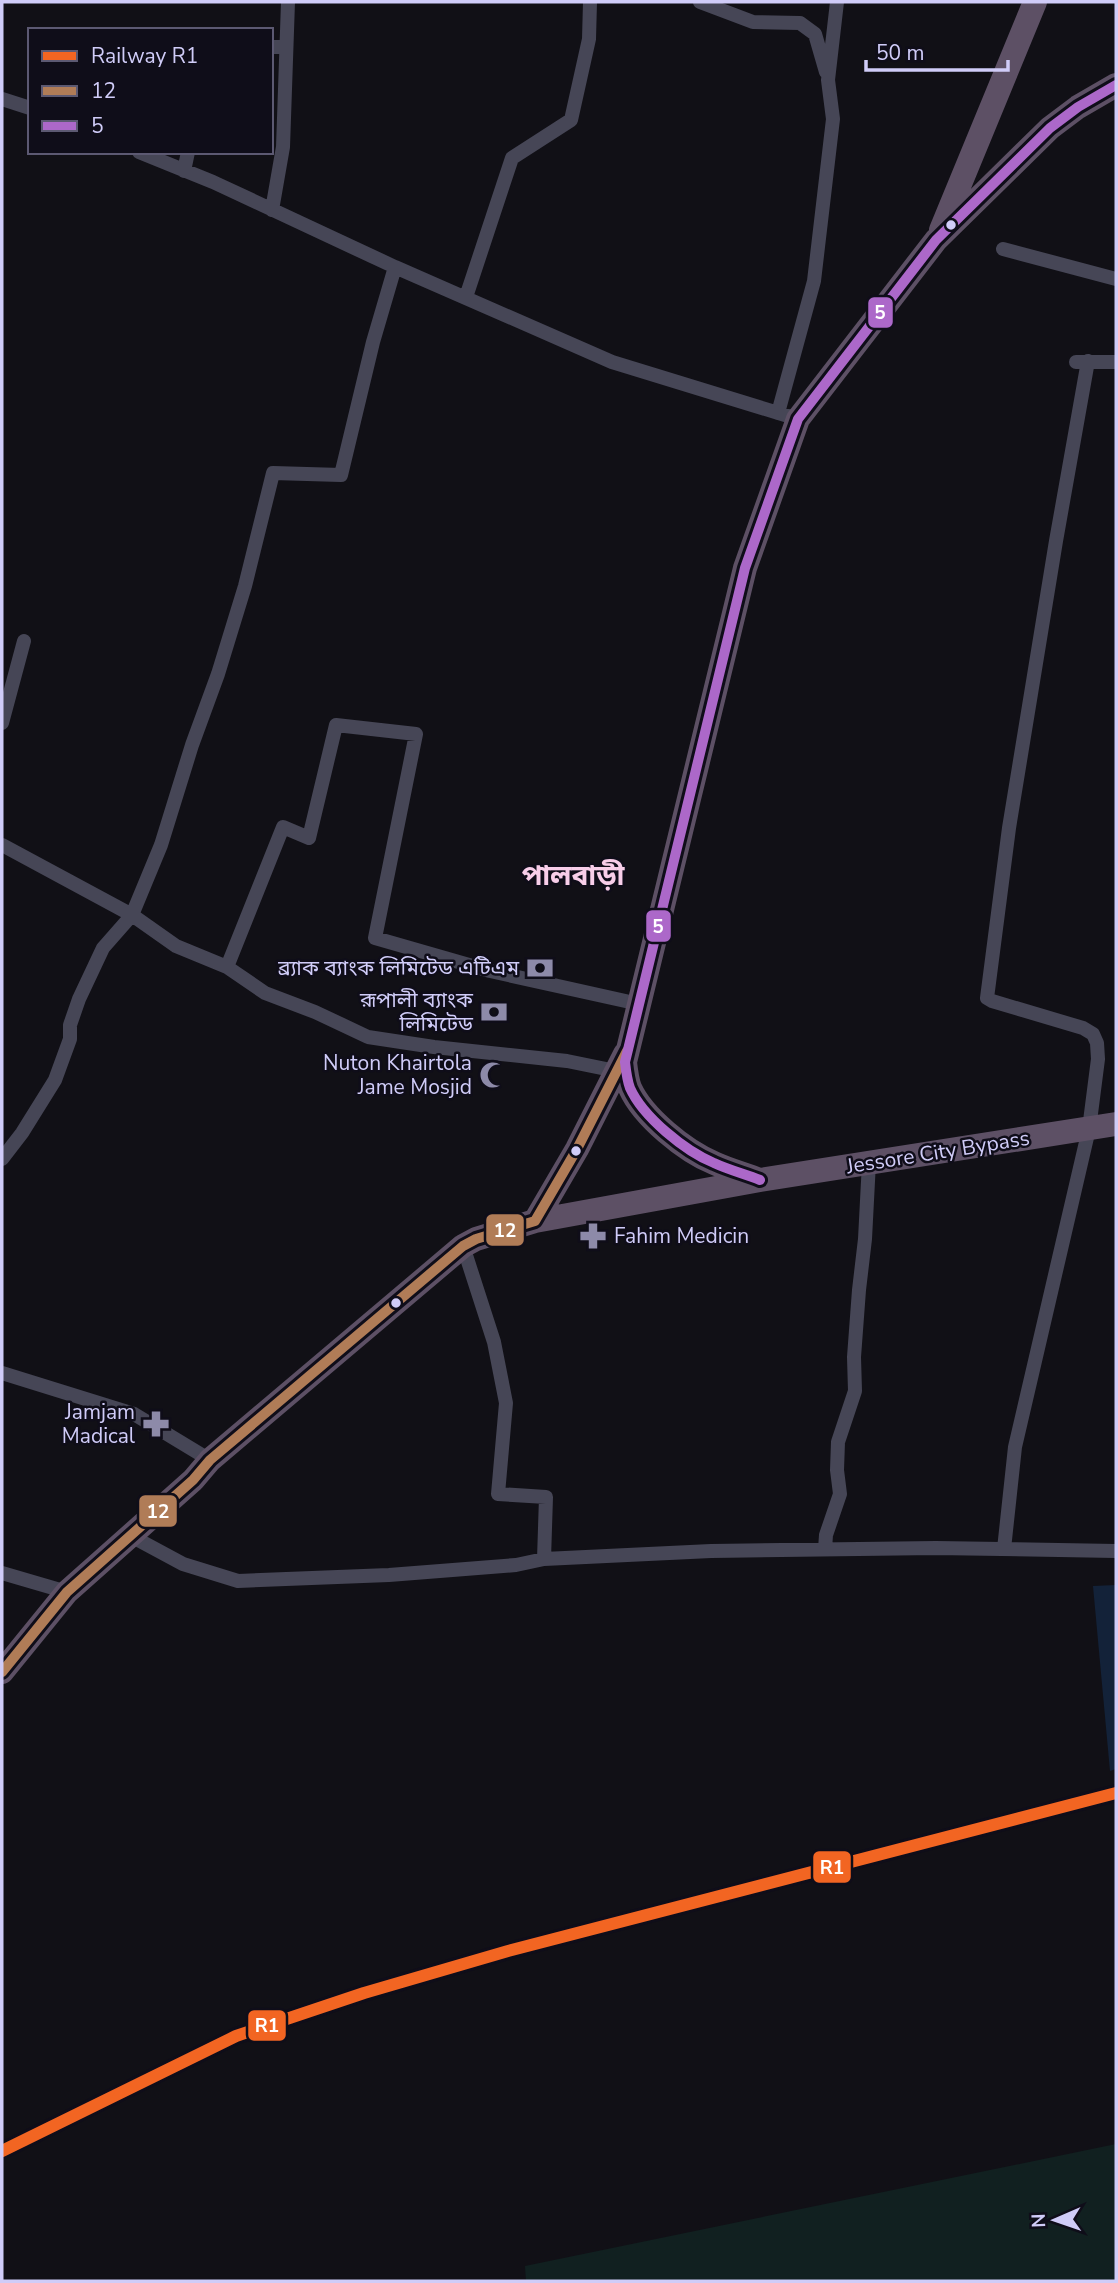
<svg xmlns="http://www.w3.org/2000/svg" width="1118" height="2283" font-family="'Nunito Sans','Noto Sans Bengali',sans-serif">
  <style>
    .green { fill: #112020 }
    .water { fill: #132239 }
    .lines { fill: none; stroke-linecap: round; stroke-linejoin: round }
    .minor { stroke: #464656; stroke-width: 14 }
    .trunk { stroke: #5d5065; stroke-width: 24 }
    .bus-1-casing { stroke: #0f0d19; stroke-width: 16 }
    .bus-2-casing { stroke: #0f0d19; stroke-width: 16 }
    .bus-1 { stroke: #b07c57; stroke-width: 10 }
    .bus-2 { stroke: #ac68c9; stroke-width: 10 }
    .rail-1-casing { stroke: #0f0d19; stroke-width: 18 }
    .rail-1 { stroke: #f26522; stroke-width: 12 }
    .bus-dot { fill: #d0ccf8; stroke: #0f0d19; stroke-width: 2.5 }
    .labels { text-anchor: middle; stroke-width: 5; stroke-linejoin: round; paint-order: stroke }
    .poi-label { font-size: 21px; fill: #d0ccf8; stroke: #0f0d19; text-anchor: end }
    .street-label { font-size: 21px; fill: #d0ccf8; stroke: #0f0d19 }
    .district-label { font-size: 28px; font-weight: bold; fill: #f8cee9; stroke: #0f0d19 }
    .line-badge { stroke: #0f0d19; stroke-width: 2.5 }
    .badge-label { font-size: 19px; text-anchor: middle; font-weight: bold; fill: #fff }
  </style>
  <rect width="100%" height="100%" fill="#111016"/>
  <!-- green -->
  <path class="green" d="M1116,2144V2281H526L525,2266Z"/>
  <!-- water -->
  <path class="water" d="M1116,1585V1769L1110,1771L1093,1586Z"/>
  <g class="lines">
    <!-- minor -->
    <path class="minor" d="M700,2L753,22L800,23L815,34L826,72
      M271,47H286
      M2,99L30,108
      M139,152L213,182L395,267L612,362L798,419
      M184,171L188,152
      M272,210L283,147L288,2
      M1003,249L1116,279
      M466,297L512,158L571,120L589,39L590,2
      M1076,362H1116
      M778,413L814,281L833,119L828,80L837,2
      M2,723L24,641
      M2,845L132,915L176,946L227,967L265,993L315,1012L368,1037L434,1047L567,1061L616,1071
      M227,967L283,827L309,838L336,725L416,734L375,938L490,971L639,1004
      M2,1159L22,1133L55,1080L70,1039V1025L79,999L103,948L132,915L161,845L192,745L218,674L245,586L273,473L341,475L373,342L395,267
      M463,1246L494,1342L506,1403L498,1494L546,1497L544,1559
      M2,1373L134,1414L210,1460
      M131,1536L183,1564L238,1581L389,1575L516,1565L544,1559L711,1551L936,1548L1116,1551
      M825,1549L826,1535L840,1494L837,1470L838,1442L855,1391L854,1357L859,1290L865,1239L869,1162
      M1004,1549L1015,1447L1089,1129L1098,1059L1097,1043L1093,1034L1083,1028L992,1001L987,998L1009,828L1056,541L1088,361
      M2,1573L67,1592"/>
    <!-- trunk -->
    <path class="trunk" d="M941,230L1035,2
      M760,1180C745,1174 729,1170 714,1163C685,1151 643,1117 630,1088C627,1080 626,1071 625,1062L745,568L798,419L936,240L1050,128L1078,107L1116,85
      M535,1221L760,1180L1116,1124
      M2,1672L67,1592L193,1480L210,1460L463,1246L476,1239L535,1221L577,1149L625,1054"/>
    <!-- bus-1 casing -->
    <g class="bus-1-casing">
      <path id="bus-1" d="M2,1672L67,1592L193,1480L210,1460L463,1246L476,1239L535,1221L577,1149L627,1051"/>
    </g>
    <!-- bus-2 casing -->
    <g class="bus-2-casing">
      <path id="bus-2" d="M760,1180C745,1174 729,1170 714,1163C685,1151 643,1117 630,1088C627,1080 626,1071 625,1062L745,568L798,419L936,240L1050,128L1078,107L1116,85"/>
    </g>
    <!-- bus-1 -->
    <use href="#bus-1" class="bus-1"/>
    <!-- bus-2 -->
    <use href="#bus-2" class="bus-2"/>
    <!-- rail-1 casing -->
    <g class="rail-1-casing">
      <path id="rail-1" d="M2,2151L236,2036L364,1993L508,1951L1116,1793"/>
    </g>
    <!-- rail-1 -->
    <use href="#rail-1" class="rail-1"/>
  </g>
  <!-- icons -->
  <defs>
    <g id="bank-bare" transform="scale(2.1)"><path d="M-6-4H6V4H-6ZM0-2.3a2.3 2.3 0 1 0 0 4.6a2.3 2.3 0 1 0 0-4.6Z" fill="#8d8aa9" stroke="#0f0d19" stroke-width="2.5" paint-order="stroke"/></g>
    <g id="mosque-bare" transform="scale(2.1)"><path d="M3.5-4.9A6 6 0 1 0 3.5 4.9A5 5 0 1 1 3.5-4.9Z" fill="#8d8aa9" stroke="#0f0d19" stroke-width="2.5" paint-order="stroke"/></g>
    <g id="pharmacy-bare" transform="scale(2.1)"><path d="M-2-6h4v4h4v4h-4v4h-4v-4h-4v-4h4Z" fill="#8d8aa9" stroke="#0f0d19" stroke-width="2.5" paint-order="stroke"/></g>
  </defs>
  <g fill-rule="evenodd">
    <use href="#bank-bare" x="540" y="968"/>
    <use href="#bank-bare" x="494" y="1012"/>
    <use href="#mosque-bare" x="493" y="1075"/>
    <use href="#pharmacy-bare" x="593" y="1236"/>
    <use href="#pharmacy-bare" x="156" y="1424"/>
  </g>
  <!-- markers -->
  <g class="bus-dot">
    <circle cx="951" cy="225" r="6"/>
    <circle cx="576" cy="1151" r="6"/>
    <circle cx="396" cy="1303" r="6"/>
  </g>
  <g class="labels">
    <!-- poi labels -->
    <g class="poi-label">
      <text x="519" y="975">ব্র্যাক ব্যাংক লিমিটেড এটিএম</text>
      <text x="473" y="1007">রূপালী ব্যাংক<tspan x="473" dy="24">লিমিটেড</tspan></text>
      <text x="472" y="1070">Nuton Khairtola<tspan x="472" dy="24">Jame Mosjid</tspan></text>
      <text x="614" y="1243" text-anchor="start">Fahim Medicin</text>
      <text x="135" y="1419">Jamjam<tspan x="135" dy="24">Madical</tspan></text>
    </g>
    <!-- street labels -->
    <g class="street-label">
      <text transform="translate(938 1152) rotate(-9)" y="7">Jessore City Bypass</text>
    </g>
    <!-- district labels -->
    <g class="district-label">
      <text x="573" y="885">পালবাড়ী</text>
    </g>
  </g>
  <g class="line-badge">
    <rect x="867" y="296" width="27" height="33" rx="7" fill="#ac68c9"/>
    <rect x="645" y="909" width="27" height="34" rx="7" fill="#ac68c9"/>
    <rect x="485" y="1213" width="40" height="34" rx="7" fill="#b07c57"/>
    <rect x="138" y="1494" width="40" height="34" rx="7" fill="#b07c57"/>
    <rect x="812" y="1850" width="40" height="34" rx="7" fill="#f26522"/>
    <rect x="247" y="2009" width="40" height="33" rx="7" fill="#f26522"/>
  </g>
  <g class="badge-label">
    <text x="880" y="319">5</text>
    <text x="658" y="933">5</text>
    <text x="505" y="1237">12</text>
    <text x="158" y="1518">12</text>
    <text x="832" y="1874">R1</text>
    <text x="267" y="2032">R1</text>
  </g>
  <!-- border -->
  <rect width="1118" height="2283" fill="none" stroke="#d0ccf8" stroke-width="7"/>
  <!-- legend -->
  <rect x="28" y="28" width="245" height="126" fill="#0f0d19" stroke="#5c5972" stroke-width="2"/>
  <rect x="42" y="51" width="35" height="10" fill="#f26522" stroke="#5c5972" stroke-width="2"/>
  <text x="91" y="63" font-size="21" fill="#d0ccf8">Railway R1</text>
  <rect x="42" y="86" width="35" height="10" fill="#b07c57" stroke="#5c5972" stroke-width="2"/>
  <text x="91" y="98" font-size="21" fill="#d0ccf8">12</text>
  <rect x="42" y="121" width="35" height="10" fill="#ac68c9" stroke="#5c5972" stroke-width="2"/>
  <text x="91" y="133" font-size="21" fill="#d0ccf8">5</text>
  <!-- north arrow -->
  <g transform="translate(1055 2220) rotate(268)" stroke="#0f0d19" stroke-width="5" paint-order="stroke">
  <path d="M0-5L12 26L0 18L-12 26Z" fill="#d0ccf8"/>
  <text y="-10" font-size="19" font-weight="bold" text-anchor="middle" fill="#d0ccf8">N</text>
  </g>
  <!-- scale -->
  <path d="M866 60v10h142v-10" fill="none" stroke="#d0ccf8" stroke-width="3.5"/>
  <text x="876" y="60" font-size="21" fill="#d0ccf8" stroke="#0f0d19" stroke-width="5" paint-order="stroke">50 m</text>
</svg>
